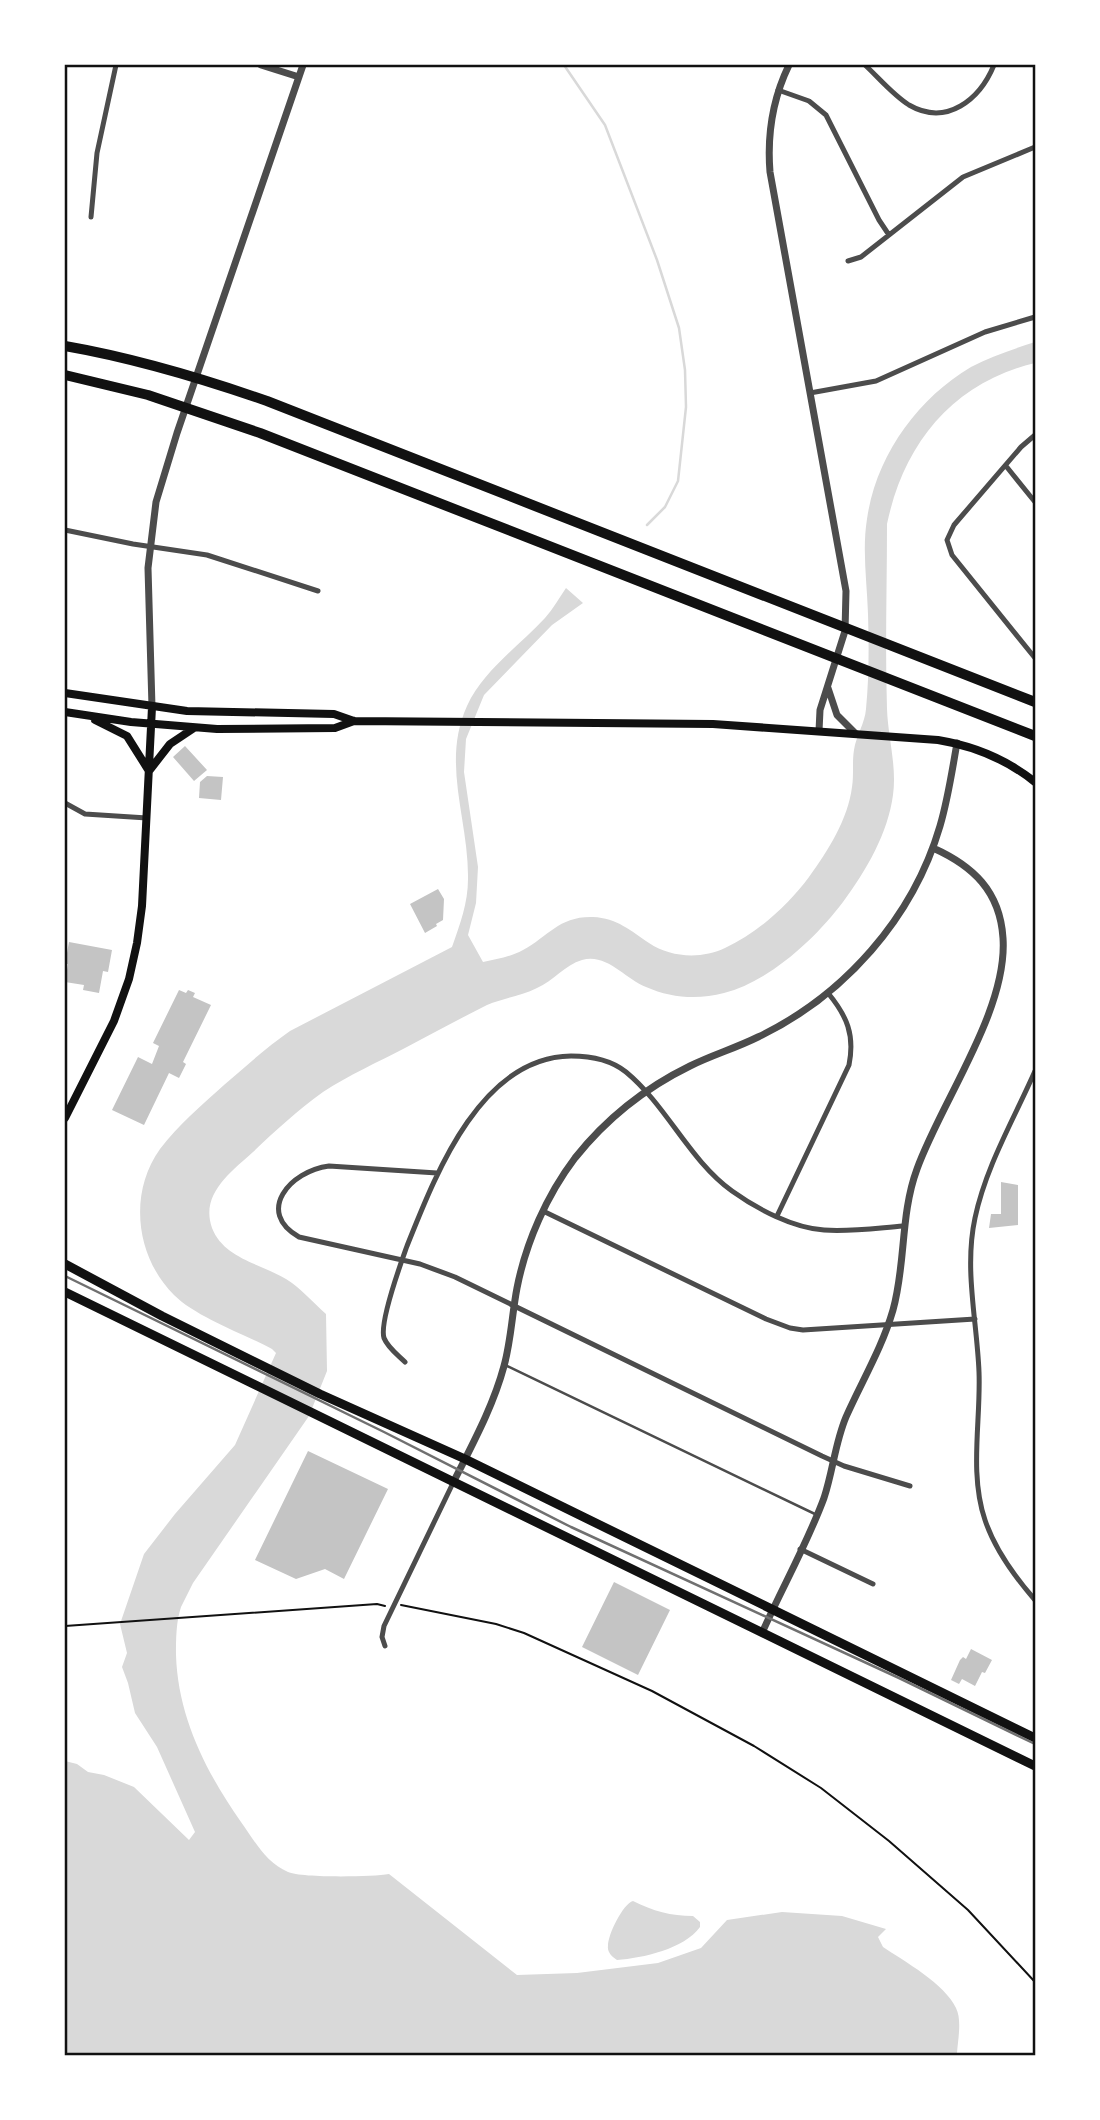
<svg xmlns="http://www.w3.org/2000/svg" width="1100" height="2120" font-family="Poppins,sans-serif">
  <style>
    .water { fill: #d9d9d9 }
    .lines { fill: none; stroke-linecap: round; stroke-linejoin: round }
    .stream { stroke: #d9d9d9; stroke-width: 2.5 }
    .building { fill: #c4c4c4 }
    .path { stroke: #111; stroke-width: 2 }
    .service { stroke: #4c4c4c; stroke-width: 2.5 }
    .minor { stroke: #4c4c4c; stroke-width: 5 }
    .tertiary { stroke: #4c4c4c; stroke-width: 7 }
    .secondary { stroke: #111; stroke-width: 8 }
    .primary { stroke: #111; stroke-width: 9 }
    .motorway { stroke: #111; stroke-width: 10 }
    .rail { stroke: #707070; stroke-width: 2.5 }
    .neatline { fill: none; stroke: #111; stroke-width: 2.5 }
  </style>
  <rect width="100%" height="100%" fill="#fff"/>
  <!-- water -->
  <path class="water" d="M1035,342V363C953,383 904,443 887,524C887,586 885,647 887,709C888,738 897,766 893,795C888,833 866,871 843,902C815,939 770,981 724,993C698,1000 671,998 646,987C625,979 607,953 582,960C565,965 553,981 537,988C521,996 503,998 487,1005C459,1019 432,1034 405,1048C378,1062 349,1075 323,1092C298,1110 275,1131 253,1152C231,1172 200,1194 212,1228C225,1261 266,1264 292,1283C304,1292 315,1304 326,1314L327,1371L309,1416L193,1583C189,1591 185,1599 181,1607C176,1622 176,1639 176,1655C178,1717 206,1772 241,1822C254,1840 266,1863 288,1872C301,1878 372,1877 389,1874L517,1975L577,1973L658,1963L701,1948L727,1920L782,1912L842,1916L886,1929L878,1937L883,1947C904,1961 945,1984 956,2008C962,2020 958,2039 957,2053L959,2055H65V1761L77,1764L88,1772L104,1775L134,1787L189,1840L195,1832L157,1747L135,1713L128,1683L122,1667L127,1653L120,1624L144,1554L175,1514L235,1445L276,1353L272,1349C244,1334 196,1317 174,1295C136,1257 128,1194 160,1149C178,1125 202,1105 224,1085C246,1066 267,1047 290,1031L452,947C460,924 468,903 468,879C469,820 441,763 467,706C483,671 519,646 545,618C553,609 559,598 566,588L583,603L552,625L484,695L466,739L464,772L478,867L476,903L468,935L483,962C497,959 510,957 523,950C549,936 559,916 593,917C617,918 631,931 649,943C671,958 702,959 725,948C758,933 788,905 809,877C828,851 848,819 852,787C854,774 852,762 854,750C856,736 865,723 866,709C869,678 869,645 868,614C867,582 862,550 867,519C876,456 917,399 971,367C991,356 1014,349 1035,342Z
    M633,1901C653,1911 671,1916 693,1916L700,1922V1927C684,1949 643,1958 617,1960C612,1957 607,1952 608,1946C608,1934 623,1904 633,1901Z"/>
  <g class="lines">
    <!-- stream -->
    <path class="stream" d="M564,65L605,125L657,260L679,328L685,370L686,407L678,481L665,507L647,525"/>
  </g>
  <!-- building -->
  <path class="building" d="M185,746L207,770L194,781L173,757Z
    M207,776L223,777L221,800L199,798L200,782Z
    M438,889L444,899L443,920L436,924L437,926L425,933L410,904Z
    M69,942L112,950L108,972L103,971L99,993L83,990L84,985L65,982L68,964H65Z
    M179,990L186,993L188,990L195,993L193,997L211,1005L183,1062L186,1064L179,1078L169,1073L144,1125L112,1110L138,1057L152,1064L159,1046L153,1043Z
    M1001,1182L1018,1185V1225L989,1228L991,1214H1001Z
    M308,1451L388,1489L344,1579L325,1569L296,1579L255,1560Z
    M614,1582L670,1610L638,1675L582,1647Z
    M971,1649L992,1660L985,1673L982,1672L975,1686L962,1679L959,1684L951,1680L960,1660L963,1657L966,1659Z"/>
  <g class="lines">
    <!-- path -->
    <path class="path" d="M401,1605L496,1624L524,1633L652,1691L754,1746L821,1788L889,1841L968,1910L1035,1982
      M65,1626L377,1604L385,1606"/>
    <!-- service -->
    <path class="service" d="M505,1365L817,1515"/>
    <!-- minor -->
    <path class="minor" d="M865,65C879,78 893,95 909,105C947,127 980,99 994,65
      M778,90L809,101L826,115L879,220L889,235
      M91,217L97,153L116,65
      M848,261L861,257L963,177L1035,147
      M810,393L876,381L985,332L1035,317
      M1035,435L1021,447L954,525L947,540L952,555L1035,658
      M1006,466L1035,502
      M65,530L133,544L207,555L318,591
      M65,803L85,814L147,818
      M1035,1071C1014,1119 986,1166 975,1218C964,1269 977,1321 979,1372C981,1420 969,1473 985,1520C995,1550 1015,1577 1035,1600
      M437,1173L329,1166C290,1171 255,1212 299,1237L420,1264L455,1277L822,1456L844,1466L910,1486
      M543,1211L766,1319L790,1328L803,1330L975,1319
      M777,1216L849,1065C855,1035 847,1016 828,993
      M405,1362C398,1355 388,1348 384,1338C379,1322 401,1263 407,1246C435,1176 480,1057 571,1056C590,1056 611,1060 626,1072C667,1106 689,1160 732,1191C757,1209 793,1228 824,1230C850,1232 877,1228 903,1226
      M800,1549L873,1584
      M385,1646L382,1637L384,1626L453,1483"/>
    <!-- tertiary -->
    <path class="tertiary" d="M261,65L299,77
      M789,65C773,98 767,135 770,172L846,591L845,631L820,710L819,731
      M828,688L837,715L855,733
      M152,707L148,568L156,502L177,433L303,65
      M453,1483C472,1445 493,1407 504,1366C511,1341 512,1314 517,1288C526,1242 547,1195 575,1158C606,1119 645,1088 690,1066C712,1055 736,1048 758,1037C844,996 913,918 940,826C948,799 952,771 957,743
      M762,1633C782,1588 807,1544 824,1498C833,1471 835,1443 846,1417C862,1381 882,1348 893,1310C906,1264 900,1215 917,1169C941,1102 1008,1010 1003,938C1000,891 973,866 933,848"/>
    <!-- secondary -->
    <path class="secondary" d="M65,693L187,711L334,714L354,721L713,724L938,740C975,746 1006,759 1035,782
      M65,712L131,722L217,729L335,728L354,721
      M95,720L127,736L149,771
      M149,771L170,744L194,728
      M65,1118L114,1021L129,979L137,943L142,906L152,707"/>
    <!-- primary -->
    <path class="primary" d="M65,1264L162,1316L320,1394L465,1459L1035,1738
      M65,1292L1035,1766"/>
    <!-- motorway -->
    <path class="motorway" d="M65,346C134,358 201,378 267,401L1035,702
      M65,375L148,395L260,433L1035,736"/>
    <!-- rail -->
    <path class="rail" d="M65,1276L384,1432L571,1527L899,1678L1035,1744"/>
  </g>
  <!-- border -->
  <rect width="1100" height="2120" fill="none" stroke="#ffffff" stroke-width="133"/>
  <rect x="66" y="66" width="968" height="1988" class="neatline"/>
</svg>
